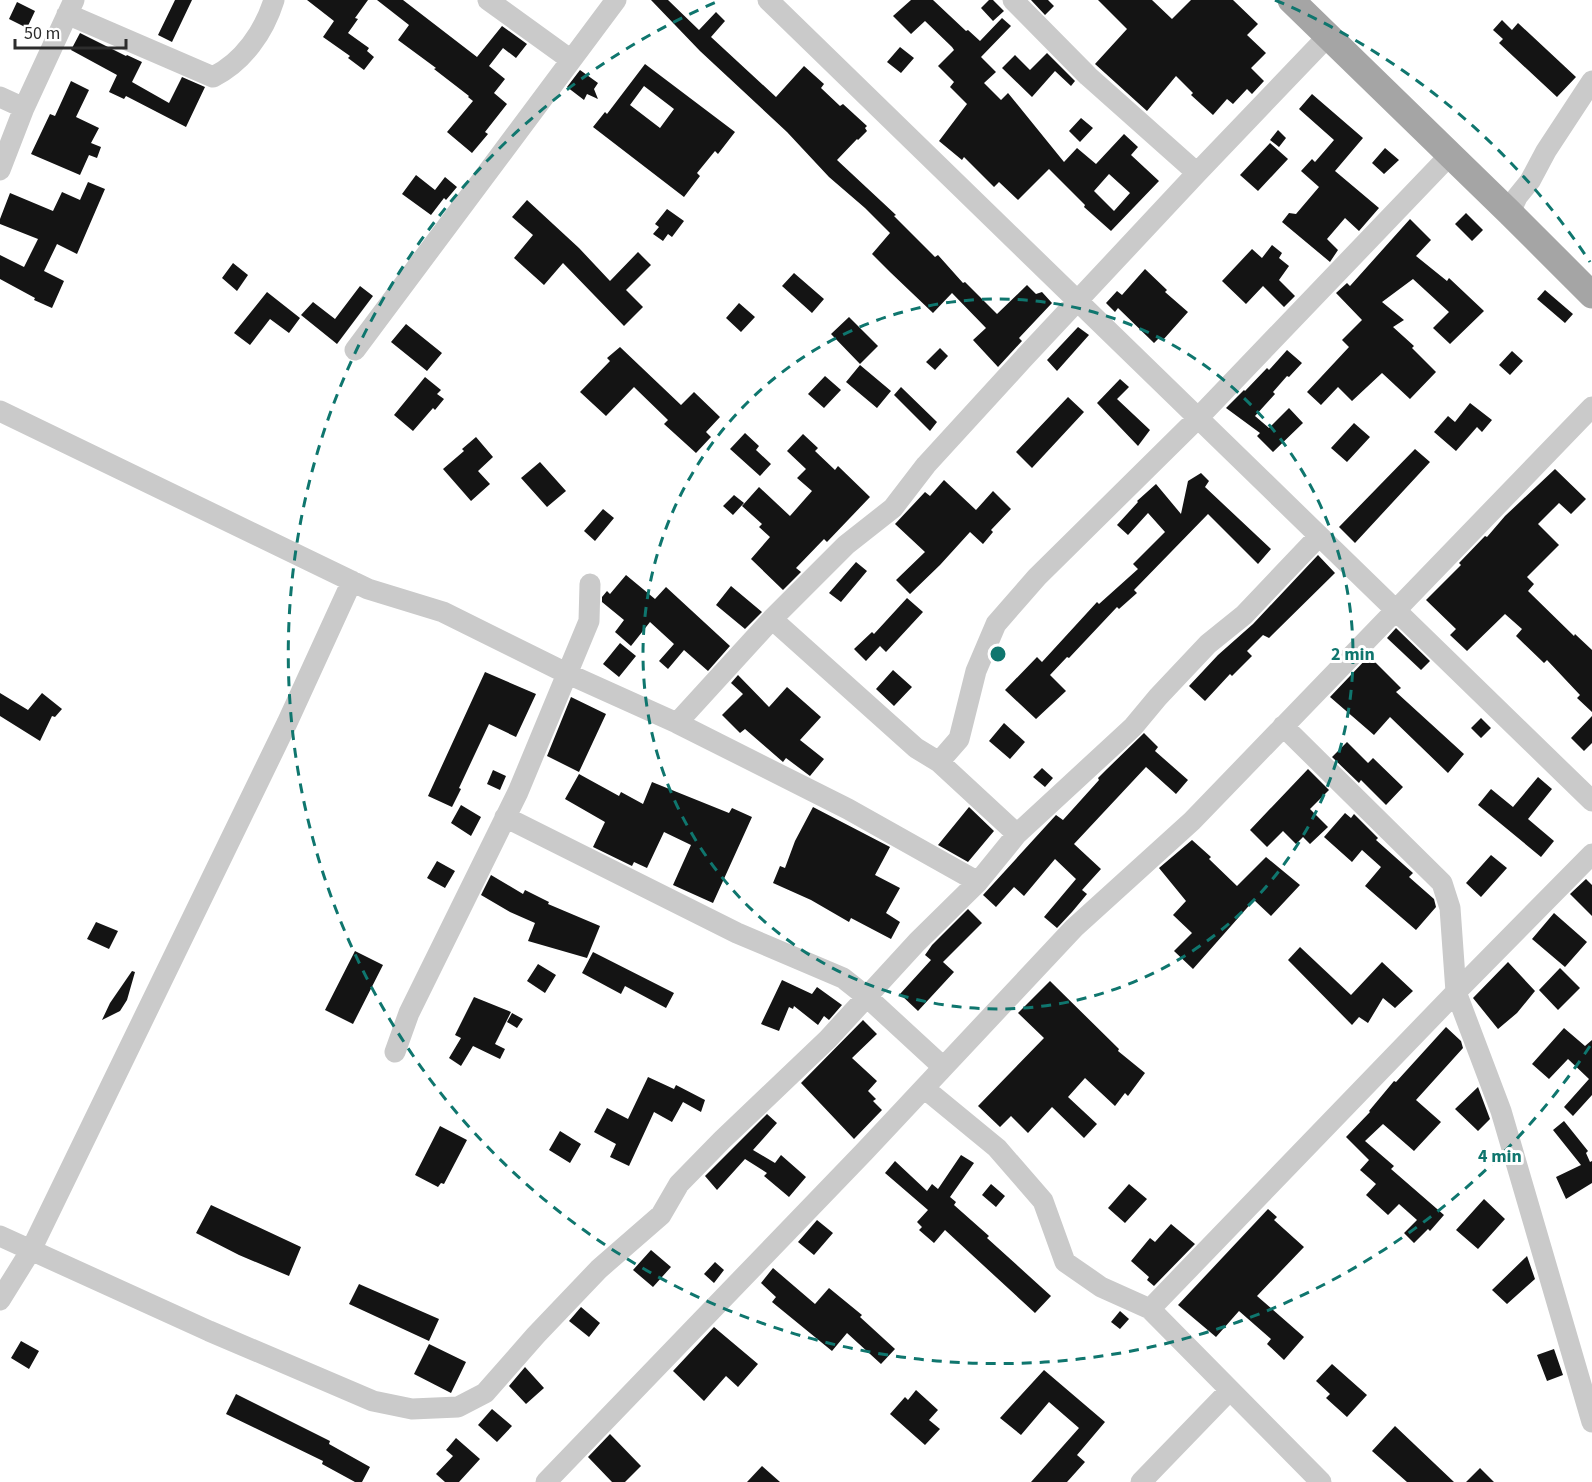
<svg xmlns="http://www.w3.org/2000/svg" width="1592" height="1482" font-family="'Source Sans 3',sans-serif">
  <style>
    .building { fill: #141414; fill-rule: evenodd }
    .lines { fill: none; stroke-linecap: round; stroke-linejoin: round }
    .minor { stroke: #cacaca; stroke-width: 21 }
    .major { stroke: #a5a5a5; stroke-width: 27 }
    .ring { fill: none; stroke: #0f766e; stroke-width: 3; stroke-dasharray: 10 8 }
    .centre { fill: #0f766e; stroke: #fff; stroke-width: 3 }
    .ring-label { font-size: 18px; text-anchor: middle; font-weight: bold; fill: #0f766e; stroke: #fff; stroke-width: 6; stroke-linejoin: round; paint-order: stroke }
  </style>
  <rect width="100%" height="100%" fill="#fff"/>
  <!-- building -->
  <path class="building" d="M175,0H192L172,42L158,35Z
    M307,0H368L355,18L358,19L348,33L369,48L367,51L374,57L364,70L348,58L350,56L323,37L334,21Z
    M377,0H403L477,57L502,26L527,44L516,58L503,48L489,66L505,79L494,93L507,104L485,132L488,134L472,153L447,132L473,101L468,97L469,96L434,69L436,68L398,40L409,25Z
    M651,0H668L699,30L716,12L725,21L711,37L776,97L804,66L824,84L821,88L840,106L843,104L867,126L865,128L867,131L858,140L857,139L837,160L896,215L894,216L935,257L938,255L963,283L965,282L997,314L1027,285L1036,294L1042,292L1052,303L1019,338L1022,341L998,367L973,340L986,328L952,293L933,313L890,272L872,254L890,233L865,208L829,177L787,132L700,51Z
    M911,0H933L966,31L968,30L980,41L1002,18L1011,26L981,57L996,72L984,83L1001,100L1008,93L1064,162L1077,148L1096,164L1124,134L1138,147L1131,155L1159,181L1111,231L1084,207L1085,205L1049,169L1018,200L999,182L994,187L964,157L962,160L939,141L967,104L950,87L954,82L938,66L954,50L952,47L925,21L911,34L893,16ZM1109,174L1130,193L1114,211L1094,191Z
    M989,0H993L1004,11L993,21L981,8Z
    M1031,0H1048L1054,6L1045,15Z
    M1098,0H1152L1172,19L1191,0H1233L1258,24L1247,35L1266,53L1251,68L1264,81L1252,94L1247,89L1233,104L1227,99L1213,115L1191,95L1193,93L1176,76L1147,111L1095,64L1127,29Z
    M17,2L35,11L27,28L9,19Z
    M1502,20L1512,30L1518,23L1576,77L1557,97L1499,43L1503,39L1493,30Z
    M80,33L126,56L127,55L142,62L132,82L169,103L182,77L205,87L186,127L126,96L124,99L109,92L117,75L71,50Z
    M900,47L914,58L901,73L887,62Z
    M1047,53L1075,81L1071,86L1055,71L1032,97L1002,68L1015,55L1030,70Z
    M645,64L735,132L718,154L715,151L697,173L700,176L684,197L593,127L605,112L607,114ZM644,86L674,109L660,128L630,105Z
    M580,70L598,83L594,89L598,99L587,94L584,100L567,87Z
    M71,81L89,90L76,117L99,128L91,143L101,147L97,158L89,155L80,175L31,154L50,114L55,116Z
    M1312,94L1363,138L1335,171L1379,208L1359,231L1345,218L1327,239L1338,250L1330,262L1282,222L1289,213L1296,214L1319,187L1301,171L1312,159L1315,162L1334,140L1299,109Z
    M1081,118L1093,128L1080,142L1069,131Z
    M1278,130L1286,138L1279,147L1270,140Z
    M1270,143L1288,159L1258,191L1240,175Z
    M1385,148L1399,160L1384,174L1372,163Z
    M416,175L435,190L445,177L457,187L446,200L444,198L431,215L402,194Z
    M88,182L105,189L77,254L57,244L44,271L64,281L52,308L34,300L35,298L0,279V255L24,267L38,239L0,224V219L10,193L53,211L62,192L80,200Z
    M527,200L579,248L610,281L638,252L651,265L626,290L643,307L624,326L563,263L544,285L514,258L533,235L512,217Z
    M667,209L684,221L672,237L668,234L663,241L653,234L659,227L655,224Z
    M1466,213L1483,230L1472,241L1455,224Z
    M1410,219L1431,240L1416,256L1447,281L1449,278L1484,311L1450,344L1433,328L1449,312L1413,279L1382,302L1404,320L1393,327L1414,346L1412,348L1436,372L1410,399L1382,373L1352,401L1338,387L1321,405L1307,392L1349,347L1342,340L1362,320L1336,293L1347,283L1350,286Z
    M1272,245L1282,253L1279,258L1289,266L1279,280L1295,296L1284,307L1263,286L1246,304L1222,281L1252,249L1262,258Z
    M233,263L248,275L237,291L222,278Z
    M1145,269L1167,290L1165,292L1188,312L1163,340L1160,337L1154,343L1118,308L1115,312L1106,303L1117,291L1122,295Z
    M794,273L824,299L812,313L782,286Z
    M360,286L373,296L337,344L301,315L313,302L335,319Z
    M1545,290L1573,314L1565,323L1537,299Z
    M267,292L300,318L289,333L270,319L250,345L234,333Z
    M739,303L755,317L741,332L726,318Z
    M849,317L878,346L860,364L831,334Z
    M406,324L442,353L427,371L391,342Z
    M1078,327L1089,335L1057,371L1047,360Z
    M620,347L681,405L694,392L720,417L706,432L711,437L696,453L664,424L668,420L634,387L606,416L580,392L610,361L607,358Z
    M940,348L948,356L935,370L926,362Z
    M1287,350L1302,363L1289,377L1287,376L1273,392L1275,394L1255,416L1269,428L1289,408L1303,423L1273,452L1257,436L1260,433L1226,408L1244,390L1245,391L1267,368L1269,370Z
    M1512,351L1523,361L1510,375L1499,365Z
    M860,365L891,391L877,408L846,382Z
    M825,376L841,390L824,408L808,394Z
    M425,377L441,390L437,394L444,399L435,410L433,408L413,431L394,415Z
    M1120,379L1129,387L1117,399L1150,430L1138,446L1097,403Z
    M901,387L937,422L930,431L894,395Z
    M1068,397L1084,412L1032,468L1016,452Z
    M1470,403L1492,420L1482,432L1477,427L1456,451L1434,432L1448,416L1455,422Z
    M1354,423L1370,437L1347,462L1331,448Z
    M745,433L759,446L756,450L771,464L760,476L730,449Z
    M803,434L818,448L815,451L835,470L838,466L870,497L827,542L824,539L796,568L801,572L783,590L751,559L770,537L759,527L762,524L742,506L759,487L790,516L812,491L797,478L806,469L787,451Z
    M476,437L493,457L478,471L490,484L471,501L443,469L464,451L462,449Z
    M1415,449L1430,462L1355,543L1339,527Z
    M540,462L566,491L547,507L521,478Z
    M1555,469L1586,499L1571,514L1559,503L1538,524L1559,545L1527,577L1534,584L1528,591L1574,636L1575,634L1592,650V712L1577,698L1580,695L1547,660L1544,663L1516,636L1522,629L1505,614L1467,651L1450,635L1456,629L1426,600L1461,565L1459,563L1485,536L1487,537L1505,516Z
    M1201,473L1209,481L1205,487L1271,549L1258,564L1208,514L1134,590L1137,593L1119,609L1117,607L1069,658L1067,657L1050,675L1066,691L1036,719L1005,690L1037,657L1042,662L1097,602L1099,604L1138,569L1133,564L1165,532L1148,513L1128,535L1117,525L1138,502L1137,501L1156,484L1181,514L1188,481Z
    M944,480L976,510L993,491L1011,509L991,530L993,532L983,544L970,532L940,565L910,594L896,580L925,552L895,524L925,492L930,496Z
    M734,495L744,503L733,515L723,506Z
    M603,509L614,518L595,541L584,531Z
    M1318,555L1335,573L1269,638L1263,635L1247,651L1252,656L1232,676L1230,674L1205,701L1189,686L1218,655L1253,624Z
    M856,562L867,571L841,602L829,593Z
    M626,575L655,599L666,587L730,646L708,671L684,650L668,669L659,661L674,644L650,622L631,646L615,632L624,620L602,602V597L607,591L610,594Z
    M731,586L762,612L745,629L716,605Z
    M907,598L923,612L886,652L880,646L866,661L854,649L872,632L874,634Z
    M1396,628L1430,661L1421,670L1387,638Z
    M620,643L636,656L619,677L603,664Z
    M1369,656L1401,688L1396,692L1464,754L1448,773L1390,717L1374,735L1330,697Z
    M893,670L912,687L894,706L876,689Z
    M485,672L536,694L516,737L489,724L459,788L461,789L452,807L428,796Z
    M738,675L769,707L787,687L821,717L800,740L824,759L810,776L786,758L783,762L745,729L740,733L722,715L743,694L731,683Z
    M0,693L28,710L42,693L62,709L55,717L52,716L40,741L0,716Z
    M571,697L606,714L579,772L547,756Z
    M1592,716V743L1584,751L1571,738Z
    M1481,718L1491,728L1481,738L1471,728Z
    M1004,723L1025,742L1010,759L989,741Z
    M1144,733L1158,747L1155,751L1188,780L1176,794L1146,767L1074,844L1101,869L1082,890L1087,894L1072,912L1057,928L1044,917L1076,879L1055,859L1024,896L1014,887L996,907L983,895L1056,815L1063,820L1099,780L1098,778L1106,770Z
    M1347,742L1368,763L1373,758L1403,787L1386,805L1361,780L1359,783L1332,757Z
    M1042,768L1053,778L1045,787L1033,777Z
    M1308,769L1329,790L1310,809L1328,827L1310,844L1303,837L1296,844L1283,831L1267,847L1250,830Z
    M493,770L506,776L500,790L487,784Z
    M579,774L619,796L621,792L643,804L652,782L729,813L732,808L752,817L713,903L673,885L691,845L664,832L647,868L634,862L632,866L593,847L605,822L565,799Z
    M1538,777L1552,789L1528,819L1554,841L1541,857L1478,805L1491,789L1513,807Z
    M461,805L481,817L471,836L451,823Z
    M813,807L890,847L875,875L900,888L886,913L900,922L891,939L851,918L849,922L811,900L773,883L780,866L785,868L795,841Z
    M969,807L994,831L968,862L938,845Z
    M1345,813L1351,818L1354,814L1378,838L1376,840L1413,873L1409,877L1434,899L1436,907L1416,930L1365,886L1381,867L1362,850L1352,862L1324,837Z
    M1192,840L1211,857L1209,859L1237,886L1266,857L1300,885L1271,916L1254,900L1193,969L1174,951L1192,933L1173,915L1186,901L1159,868Z
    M1491,855L1507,868L1481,897L1466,883Z
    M437,861L455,871L445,888L427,878Z
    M491,875L523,894L525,890L549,902L548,904L600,926L587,958L528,941L535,923L510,912L481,895Z
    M1586,879L1592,885V916L1570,894Z
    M968,909L982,923L943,962L954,972L918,1011L900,994L931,960L925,955L932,945Z
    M1554,913L1587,942L1565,967L1532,939Z
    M96,922L118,931L109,949L87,939Z
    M1300,947L1351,995L1382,962L1413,991L1395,1008L1383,998L1368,1023L1359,1017L1352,1025L1288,960Z
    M355,951L383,965L353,1024L325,1010Z
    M593,952L674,993L666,1008L625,986L621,994L582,973Z
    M1508,962L1535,991L1517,1013L1498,1029L1473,998Z
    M538,964L556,975L545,993L527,981Z
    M1560,968L1580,988L1558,1010L1539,990Z
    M132,971L135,972L127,1000L120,1011L102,1020L110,1003Z
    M782,980L812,994L817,987L842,1005L829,1020L824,1016L818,1025L794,1006L793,1009L789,1007L779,1031L761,1024Z
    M1050,981L1119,1049L1118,1051L1145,1073L1128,1096L1125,1093L1115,1106L1085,1078L1068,1097L1097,1124L1084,1138L1052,1107L1028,1133L1011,1116L1000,1127L978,1106L1044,1038L1018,1013Z
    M474,997L511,1012L495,1044L505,1049L500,1059L473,1046L461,1066L449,1058L461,1038L455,1035Z
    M512,1013L523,1019L517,1028L507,1022Z
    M863,1020L877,1034L852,1058L877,1081L868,1091L876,1099L873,1101L882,1110L854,1139L801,1083Z
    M1446,1027L1461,1041L1463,1048L1416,1100L1441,1122L1414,1151L1383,1124L1365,1141L1394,1166L1391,1169L1444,1215L1430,1231L1428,1229L1414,1243L1404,1233L1417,1220L1399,1204L1388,1215L1366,1195L1376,1184L1360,1170L1369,1160L1346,1137L1370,1112L1369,1111L1394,1081L1396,1082Z
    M1564,1028L1585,1046L1592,1040V1095L1573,1116L1564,1107L1589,1079L1568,1059L1549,1079L1532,1064Z
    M648,1077L674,1089L676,1085L705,1100L701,1112L683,1102L672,1122L654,1112L629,1166L610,1157L616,1144L594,1132L607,1108L628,1119Z
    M1478,1087L1490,1119L1478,1131L1455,1109Z
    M767,1114L777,1123L753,1150L775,1163L781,1155L806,1177L789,1197L764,1176L767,1173L745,1159L717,1190L705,1176Z
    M1564,1121L1588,1151L1586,1153L1590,1162L1592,1161V1183L1566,1199L1556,1177L1581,1165L1553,1130Z
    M440,1126L467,1140L444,1184L441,1183L438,1187L415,1175Z
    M560,1131L581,1144L570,1163L549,1150Z
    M961,1155L974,1163L950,1197L956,1202L954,1205L989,1236L987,1238L1051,1296L1035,1313L945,1230L934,1243L919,1230L922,1227L917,1222L928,1210L885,1173L895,1161L927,1191L932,1184L938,1189Z
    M991,1184L1005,1196L996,1207L982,1195Z
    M1129,1184L1147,1199L1125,1223L1108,1208Z
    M1484,1199L1505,1219L1478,1249L1456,1230Z
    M211,1205L301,1247L289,1276L239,1255L196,1233Z
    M1268,1209L1277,1217L1274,1220L1304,1247L1257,1296L1304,1337L1284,1360L1267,1344L1271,1339L1239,1311L1216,1337L1178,1305Z
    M817,1220L833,1233L814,1255L798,1242Z
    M1171,1224L1195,1244L1154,1286L1147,1280L1149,1277L1131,1261L1150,1238L1155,1242Z
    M651,1250L671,1267L653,1287L633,1270Z
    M1527,1256L1535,1279L1507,1304L1492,1290Z
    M715,1262L724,1270L714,1283L704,1274Z
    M773,1268L815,1304L829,1288L862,1315L860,1317L895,1349L881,1364L847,1333L832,1351L772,1302L776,1297L761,1283Z
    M359,1284L439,1319L429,1341L349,1304Z
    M581,1307L600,1323L589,1337L569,1321Z
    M1120,1311L1129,1319L1120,1329L1111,1322Z
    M714,1327L758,1364L738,1387L726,1376L704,1401L673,1371Z
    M21,1341L39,1351L29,1369L11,1358Z
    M429,1344L466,1362L451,1393L414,1374Z
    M1554,1349L1563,1375L1547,1381L1537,1355Z
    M1332,1364L1367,1395L1347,1417L1326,1398L1330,1394L1316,1381Z
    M525,1367L544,1388L526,1404L509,1386Z
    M1044,1370L1105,1422L1077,1455L1085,1462L1067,1482H1031L1079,1428L1049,1402L1021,1435L1000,1418Z
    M916,1390L938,1410L929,1420L940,1429L925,1445L890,1414L905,1397L908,1400Z
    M236,1394L330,1441L329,1444L370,1467L362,1482H355L322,1464L323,1461L226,1414Z
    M492,1409L512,1426L497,1442L478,1425Z
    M1395,1426L1454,1482H1407L1372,1451Z
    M610,1434L641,1466L625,1482H612L588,1457Z
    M456,1438L480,1459L459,1482H445L436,1474L453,1456L446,1450Z
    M762,1466L780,1482H747Z
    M1480,1468L1494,1482H1466Z"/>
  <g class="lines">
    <!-- minor -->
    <path class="minor" d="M488,0L571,60
      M768,0L1592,801
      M1013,0L1088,76L1197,173
      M67,14L213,77C243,62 264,32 274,0
      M0,97L24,108L74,0
      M0,170L24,108
      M1510,213L1517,197L1530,181L1546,151L1592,81
      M355,350L616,0
      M0,411L368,589L443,612L566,673L677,723L848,809L978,882
      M772,619L916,748L939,762L1017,834
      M677,723L772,619L846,545L893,508L926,465L1023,359L1197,173L1329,35
      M1283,726L1442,883L1450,908L1456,992L1501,1111L1592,1422
      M939,762L959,739L976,671L996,624L1037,577L1198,418L1450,155
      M505,817L737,933L843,978L867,997L943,1067
      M395,1052L409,1013L518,792L589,621L590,584
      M924,1088L997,1148L1043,1201L1065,1262L1101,1287L1150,1309L1321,1482
      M0,1236L209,1331L373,1401L412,1409L458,1407L485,1393L536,1335L599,1269L661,1215L679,1184L722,1140L828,1039L917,942L978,882L1017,834L1133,727L1158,697L1208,644L1244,615L1319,536
      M0,1300L31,1250L287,723L352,581
      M1150,1309L1456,992L1592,854
      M546,1482L864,1152L1074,928L1192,821L1592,407
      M1141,1482L1230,1390"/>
    <!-- major -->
    <path class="major" d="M1291,0L1510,213L1592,295"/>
  </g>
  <!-- distance rings -->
  <g class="ring">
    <circle cx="998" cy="654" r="355"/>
    <path d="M1590 1046A710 710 0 1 1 721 0M1275 0A710 710 0 0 1 1590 262"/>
  </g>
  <circle cx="998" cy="654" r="9" class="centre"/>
  <g class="ring-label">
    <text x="1353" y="660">2 min</text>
    <text x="1500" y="1162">4 min</text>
  </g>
  <!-- scale -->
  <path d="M15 39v9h111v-9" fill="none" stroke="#2d2d2d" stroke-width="3"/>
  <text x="24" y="39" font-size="18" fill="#2d2d2d" stroke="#ffffff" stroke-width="4.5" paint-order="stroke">50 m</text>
</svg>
